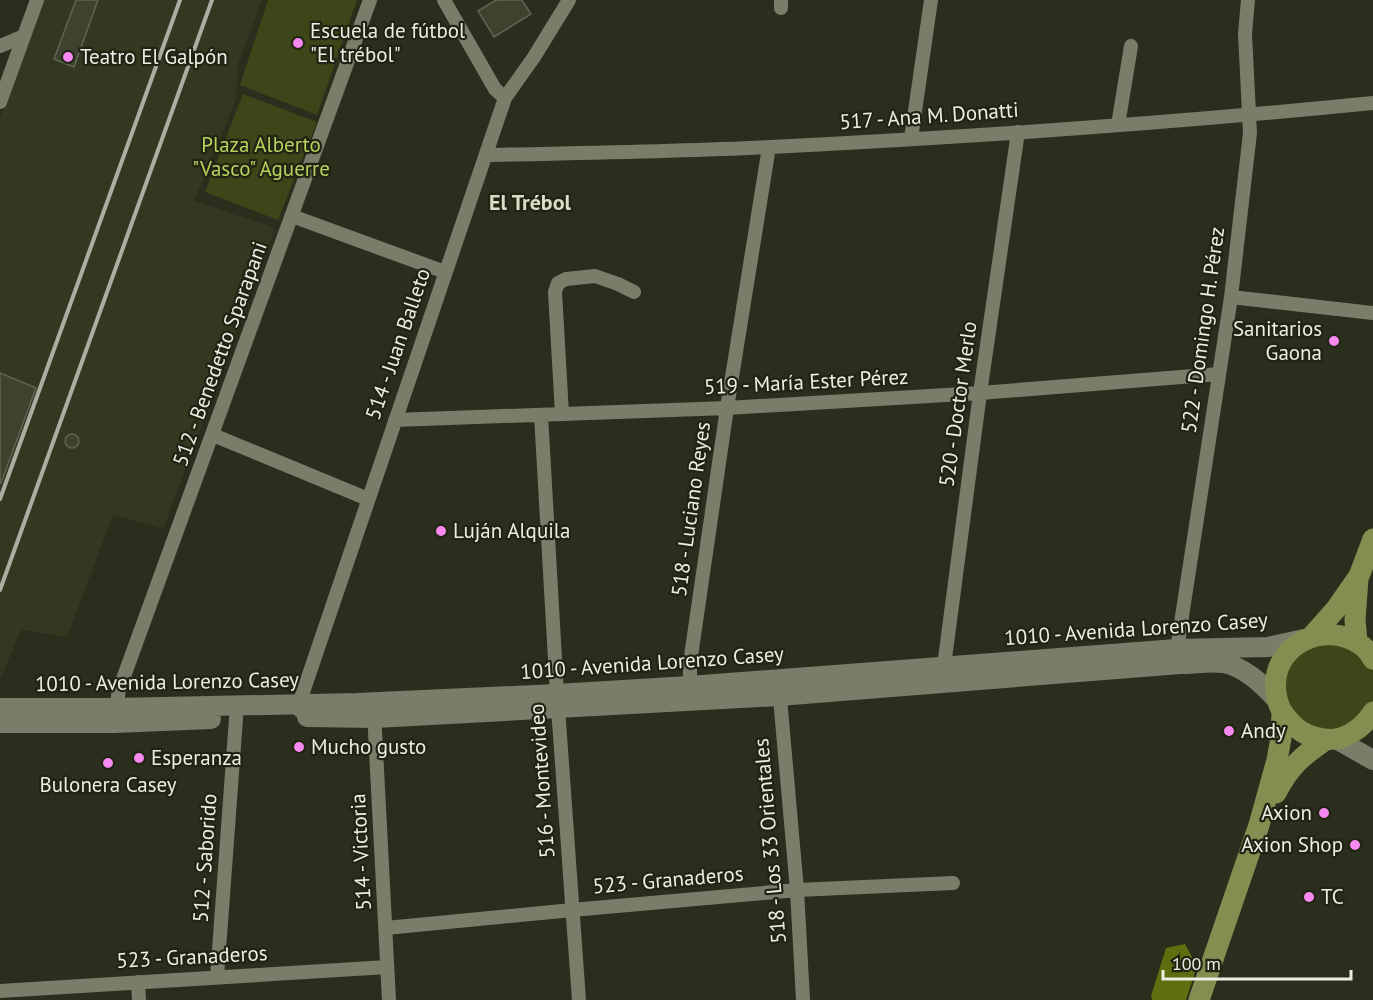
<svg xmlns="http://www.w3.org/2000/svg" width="1373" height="1000" font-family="'PT Sans',sans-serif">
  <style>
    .built { fill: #333820 }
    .green { fill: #3d4619 }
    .forest { fill: #5f6e0f }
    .building { fill: #3e4330; stroke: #606551; stroke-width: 1.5 }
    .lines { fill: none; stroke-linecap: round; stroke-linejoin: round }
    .street { stroke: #787e69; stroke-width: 14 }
    .secondary { stroke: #787e69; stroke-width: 20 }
    .primary { stroke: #828f51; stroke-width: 21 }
    .rail { stroke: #abafa1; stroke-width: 4 }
    .poi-dot { fill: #f589ef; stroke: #202413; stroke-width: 2 }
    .labels { text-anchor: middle; stroke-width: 4.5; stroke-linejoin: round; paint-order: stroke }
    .poi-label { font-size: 21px; fill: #ebefe3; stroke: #202413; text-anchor: start }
    .street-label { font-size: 21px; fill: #ebefe3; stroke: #202413 }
    .park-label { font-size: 21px; fill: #bad15d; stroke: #202413 }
    .neighbourhood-label { font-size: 22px; font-weight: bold; fill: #d8dec7; stroke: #202413 }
  </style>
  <rect width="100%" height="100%" fill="#2a2e1c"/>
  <!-- built -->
  <path class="built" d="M43,0H262L238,64L236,99L194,201L275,228L163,529L113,515L67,637L21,630L0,680V117Z"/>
  <!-- green -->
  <path class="green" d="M268,0H357L317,115L240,85Z
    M243,94L317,122L278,220L205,192Z
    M1305,645H1353L1373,669V704L1365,717L1325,734L1288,711L1285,668Z"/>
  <!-- forest -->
  <path class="forest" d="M1185,944L1197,966L1186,1000H1152L1151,996L1166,948Z"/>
  <!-- building -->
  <path class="building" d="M76,0H98L74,67L54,59Z
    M496,0H522L531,14L494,37L478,11Z
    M0,373L36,388L1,483H0Z
    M65 441a7 7 0 1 1 14 0a7 7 0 1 1-14 0Z"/>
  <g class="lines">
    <!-- street -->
    <path class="street" d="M444,0L495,89L505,98
      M781,8V0
      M0,46L24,36
      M0,102L37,0
      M1118,125L1131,46
      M911,139L931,0
      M486,155C581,153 676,152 771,147C972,137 1173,123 1373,103
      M292,216L445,272
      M1231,297L1373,313
      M562,414L555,292L558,283L566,279L595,276L618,284L634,292
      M541,415L557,694L579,1000
      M395,420L727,408L980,393L1219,374
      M213,435L368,499
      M1178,655L1177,649L1231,297L1250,133L1245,34L1248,0
      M945,674L944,666L980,393L1018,132
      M779,687L797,890L803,1000
      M690,694V663L727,408L769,147
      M300,711L299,704L505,98L534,57L569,0
      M374,712L389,1000
      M115,715L119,690L370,0
      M386,928L572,910L797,890L953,883
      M217,977L237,705
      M138,982L139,1000
      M0,991L387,967"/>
    <!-- secondary -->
    <path class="secondary" d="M0,708H115L357,703L557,694L689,686L1177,649L1268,647L1304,639
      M307,717L375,718L779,696L1180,664C1194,664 1209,661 1223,663C1245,667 1262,684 1277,700
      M0,723H114L211,719
      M1336,739L1373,760"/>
    <!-- primary -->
    <path class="primary" d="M1312,636L1336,609L1359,576L1373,539
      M1357,642L1355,620L1358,579
      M1373,659C1370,654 1366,648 1361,645C1325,619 1270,645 1276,692C1277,701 1280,710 1286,717C1298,731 1305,736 1324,739C1344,742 1363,728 1373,712
      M1276,793C1290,766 1302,756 1327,739
      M1199,1000L1259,825L1277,760L1281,738L1282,713"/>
    <!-- rail -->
    <path class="rail" d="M0,499L180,0
      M0,590L212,0"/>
  </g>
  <!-- markers -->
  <g class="poi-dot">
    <circle cx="298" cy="43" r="6"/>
    <circle cx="68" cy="57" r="6"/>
    <circle cx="1334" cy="341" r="6"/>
    <circle cx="441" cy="531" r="6"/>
    <circle cx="1229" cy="731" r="6"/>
    <circle cx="299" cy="747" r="6"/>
    <circle cx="139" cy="758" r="6"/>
    <circle cx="108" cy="763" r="6"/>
    <circle cx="1324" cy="813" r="6"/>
    <circle cx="1355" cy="845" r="6"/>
    <circle cx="1309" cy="897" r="6"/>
  </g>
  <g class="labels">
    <!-- poi labels -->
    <g class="poi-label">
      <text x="310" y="38">Escuela de fútbol<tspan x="310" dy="24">"El trébol"</tspan></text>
      <text x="80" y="64">Teatro El Galpón</text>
      <text x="1322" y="336" text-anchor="end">Sanitarios<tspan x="1322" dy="24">Gaona</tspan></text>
      <text x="453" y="538">Luján Alquila</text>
      <text x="1241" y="738">Andy</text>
      <text x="311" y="754">Mucho gusto</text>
      <text x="151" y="765">Esperanza</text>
      <text x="108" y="792" text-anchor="middle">Bulonera Casey</text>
      <text x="1312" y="820" text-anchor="end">Axion</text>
      <text x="1343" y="852" text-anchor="end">Axion Shop</text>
      <text x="1321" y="904">TC</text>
    </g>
    <!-- street labels -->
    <g class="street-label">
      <text transform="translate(929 116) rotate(-4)" y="7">517 - Ana M. Donatti</text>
      <text transform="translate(1203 330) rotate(-82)" y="7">522 - Domingo H. Pérez</text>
      <text transform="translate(398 344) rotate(-71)" y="7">514 - Juan Balleto</text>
      <text transform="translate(220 354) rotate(-70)" y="7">512 - Benedetto Sparapani</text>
      <text transform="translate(806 382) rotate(-3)" y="7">519 - María Ester Pérez</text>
      <text transform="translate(958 404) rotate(-82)" y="7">520 - Doctor Merlo</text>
      <text transform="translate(691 509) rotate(-82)" y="7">518 - Luciano Reyes</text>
      <text transform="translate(1136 629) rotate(-4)" y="7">1010 - Avenida Lorenzo Casey</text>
      <text transform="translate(652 663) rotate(-4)" y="7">1010 - Avenida Lorenzo Casey</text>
      <text transform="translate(167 682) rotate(-1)" y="7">1010 - Avenida Lorenzo Casey</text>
      <text transform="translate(542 781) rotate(-94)" y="7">516 - Montevideo</text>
      <text transform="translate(770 841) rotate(-95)" y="7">518 - Los 33 Orientales</text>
      <text transform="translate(361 852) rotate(-93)" y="7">514 - Victoria</text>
      <text transform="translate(205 858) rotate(-86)" y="7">512 - Saborido</text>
      <text transform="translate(668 880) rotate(-5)" y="7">523 - Granaderos</text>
      <text transform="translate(192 957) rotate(-3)" y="7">523 - Granaderos</text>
    </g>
    <!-- park labels -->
    <g class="park-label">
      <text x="261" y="152">Plaza Alberto<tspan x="261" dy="24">"Vasco" Aguerre</tspan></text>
    </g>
    <!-- neighbourhood labels -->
    <g class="neighbourhood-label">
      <text x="530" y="210">El Trébol</text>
    </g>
  </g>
  <!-- scale -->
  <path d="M1163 970v9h188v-9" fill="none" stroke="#ebefe3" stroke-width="3"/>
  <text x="1172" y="970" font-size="18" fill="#ebefe3" stroke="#202413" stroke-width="4.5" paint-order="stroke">100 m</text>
</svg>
